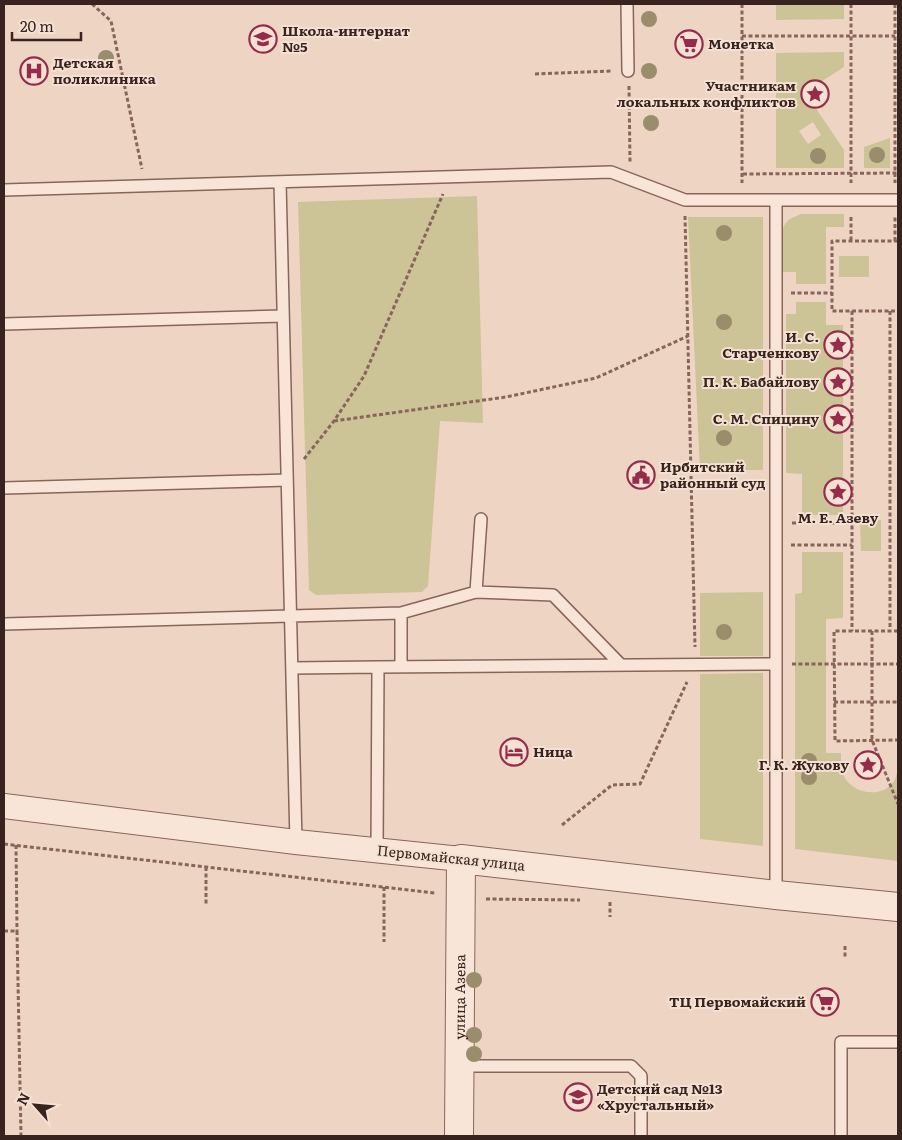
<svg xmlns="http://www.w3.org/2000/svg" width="902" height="1140" font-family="Literata,serif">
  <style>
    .green { fill: #ccc397; fill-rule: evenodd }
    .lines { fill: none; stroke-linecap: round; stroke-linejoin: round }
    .service-casing { stroke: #88655a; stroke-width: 14 }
    .minor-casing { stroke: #88655a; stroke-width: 26 }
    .tertiary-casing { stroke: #88655a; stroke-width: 30 }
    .path { stroke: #88655a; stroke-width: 3; stroke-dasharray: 4 2.5; stroke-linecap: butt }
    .service { stroke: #f9e5d7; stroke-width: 11 }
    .minor { stroke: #f9e5d7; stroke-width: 24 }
    .tertiary { stroke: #f9e5d7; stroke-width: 28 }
    .tree { fill: #998d6c }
    .labels { text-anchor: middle; stroke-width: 4; stroke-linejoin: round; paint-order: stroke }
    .poi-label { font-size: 14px; font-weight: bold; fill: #38231e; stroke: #f5e1d3; text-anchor: start }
    .street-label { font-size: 14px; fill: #38231e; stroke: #f5e1d3 }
  </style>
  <rect width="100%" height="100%" fill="#eed5c3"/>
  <!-- green -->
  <path class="green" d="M776,4H844V19L776,20Z
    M844,52V67L816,85L824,97L813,104L844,150V168H776V53ZM813,122L821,135L808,144L799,131Z
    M890,138V168H864V147Z
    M477,196L483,423L440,421L428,586L422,592L316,595L309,590L298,202Z
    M801,214H844V227H826V284H796V272H781C781,256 776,229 790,219C793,217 798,216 801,214Z
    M688,217H763V470H700Z
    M839,256H869V277H839Z
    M796,302H826V325H843V515H802V474L786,473V314H796Z
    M860,520H881V551H861Z
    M802,552H843V618L826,619V753H841C841,761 841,769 844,776C852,793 878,798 891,785C896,780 897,774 898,767V861L795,849V594L802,593Z
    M763,592V656H700V593Z
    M763,673V846L700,839V674Z"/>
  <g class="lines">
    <!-- service casing -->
    <g class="service-casing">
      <path id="service" d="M627,4L628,71
        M280,182L296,842
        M4,190L611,172L685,200H898
        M776,200V895
        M4,324L283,316
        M4,488L287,480
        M476,592L553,595L621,665
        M401,613V667
        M4,624L401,613L476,592L481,519
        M292,668L378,667
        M377,850L378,667L776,664
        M460,1066H631L641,1076V1136
        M841,1136V1042H898"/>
    </g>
    <!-- minor casing -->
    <g class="minor-casing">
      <path id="minor" d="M4,806L296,842L461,859"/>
    </g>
    <!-- tertiary casing -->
    <g class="tertiary-casing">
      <g id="tertiary">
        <path id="s1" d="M459,1136L461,859L776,895L898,907"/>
      </g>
    </g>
    <!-- path -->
    <path class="path" d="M92,4L111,21L142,169
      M742,4V183
      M851,4V183
      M895,4V183
      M742,36H895
      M535,74L612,71
      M629,86L630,162
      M743,174L898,173
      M685,216L695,647
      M851,217V241
      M895,241V217
      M898,241H832V311H898
      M791,293H832
      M852,311V631
      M890,311V631
      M334,421L506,397L596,378L688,336
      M304,459L334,421L364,376L443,194
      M792,523H852
      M791,545H852
      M872,631V740L898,804
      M898,631H834L835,741L898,740
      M792,664H898
      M834,702H898
      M562,825L612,785L640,784L687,682
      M4,844L435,893
      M16,845L17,931
      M206,867V905
      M384,887V942
      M486,899L580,900
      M610,902V917
      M4,931H17L21,1136
      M845,946V958"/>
    <!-- service -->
    <use href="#service" class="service"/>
    <!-- minor -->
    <use href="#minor" class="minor"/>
    <!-- tertiary -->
    <use href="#tertiary" class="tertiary"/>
  </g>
  <!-- trees -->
  <g class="tree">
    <circle cx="649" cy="19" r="8"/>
    <circle cx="106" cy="58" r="8"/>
    <circle cx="649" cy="71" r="8"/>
    <circle cx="651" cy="123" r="8"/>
    <circle cx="877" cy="155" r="8"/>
    <circle cx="818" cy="156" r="8"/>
    <circle cx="724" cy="233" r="8"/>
    <circle cx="724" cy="322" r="8"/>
    <circle cx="724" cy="438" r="8"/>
    <circle cx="724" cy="632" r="8"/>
    <circle cx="809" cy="761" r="8"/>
    <circle cx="809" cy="777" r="8"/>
    <circle cx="474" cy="980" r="8"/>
    <circle cx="474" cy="1035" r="8"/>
    <circle cx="474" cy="1054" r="8"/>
  </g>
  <!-- icons -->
  <defs>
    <g id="school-ring" transform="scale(1.4375)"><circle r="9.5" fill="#f5e1d3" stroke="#972b4a" stroke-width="1.5"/><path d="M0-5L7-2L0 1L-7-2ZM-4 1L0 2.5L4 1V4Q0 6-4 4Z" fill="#972b4a"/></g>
    <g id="supermarket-ring" transform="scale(1.4375)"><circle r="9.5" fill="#f5e1d3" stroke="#972b4a" stroke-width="1.5"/><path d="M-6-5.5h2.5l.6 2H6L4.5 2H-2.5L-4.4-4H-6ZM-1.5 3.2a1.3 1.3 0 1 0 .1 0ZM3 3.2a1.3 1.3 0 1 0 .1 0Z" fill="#972b4a"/></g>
    <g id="hospital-ring" transform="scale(1.4375)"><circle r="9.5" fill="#f5e1d3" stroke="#972b4a" stroke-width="1.5"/><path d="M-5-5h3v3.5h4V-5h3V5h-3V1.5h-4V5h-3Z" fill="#972b4a"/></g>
    <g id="sight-ring" transform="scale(1.4375)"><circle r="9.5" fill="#f5e1d3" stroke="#972b4a" stroke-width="1.5"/><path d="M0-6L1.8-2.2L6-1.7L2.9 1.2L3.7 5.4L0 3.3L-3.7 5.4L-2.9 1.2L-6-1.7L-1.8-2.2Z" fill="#972b4a"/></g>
    <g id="civic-ring" transform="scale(1.4375)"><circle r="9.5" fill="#f5e1d3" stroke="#972b4a" stroke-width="1.5"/><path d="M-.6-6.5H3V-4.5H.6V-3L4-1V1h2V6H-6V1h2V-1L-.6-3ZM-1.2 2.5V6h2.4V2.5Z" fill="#972b4a"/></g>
    <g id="hotel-ring" transform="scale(1.4375)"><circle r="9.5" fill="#f5e1d3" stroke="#972b4a" stroke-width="1.5"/><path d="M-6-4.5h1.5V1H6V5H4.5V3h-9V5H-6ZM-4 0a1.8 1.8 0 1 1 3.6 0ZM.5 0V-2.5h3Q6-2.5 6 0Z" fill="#972b4a"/></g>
  </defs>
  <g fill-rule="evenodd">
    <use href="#school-ring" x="263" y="39"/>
    <use href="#supermarket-ring" x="689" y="44"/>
    <use href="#hospital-ring" x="34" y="71"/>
    <use href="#sight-ring" x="815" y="94"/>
    <use href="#sight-ring" x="838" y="345"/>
    <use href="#sight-ring" x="838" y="382"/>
    <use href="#sight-ring" x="838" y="419"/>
    <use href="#civic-ring" x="641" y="475"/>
    <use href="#sight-ring" x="838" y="492"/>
    <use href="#hotel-ring" x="514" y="752"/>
    <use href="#sight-ring" x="868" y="765"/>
    <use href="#supermarket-ring" x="825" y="1002"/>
    <use href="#school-ring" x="578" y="1097"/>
  </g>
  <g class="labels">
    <!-- poi labels -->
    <g class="poi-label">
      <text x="282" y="36">Школа-интернат<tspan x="282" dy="16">№5</tspan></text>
      <text x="708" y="49">Монетка</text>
      <text x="53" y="68">Детская<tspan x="53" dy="16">поликлиника</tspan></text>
      <text x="796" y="91" text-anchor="end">Участникам<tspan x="796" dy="16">локальных конфликтов</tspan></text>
      <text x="819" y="342" text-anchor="end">И. С.<tspan x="819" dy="16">Старченкову</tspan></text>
      <text x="819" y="387" text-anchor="end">П. К. Бабайлову</text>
      <text x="819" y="424" text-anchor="end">С. М. Спицину</text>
      <text x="660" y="472">Ирбитский<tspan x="660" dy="16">районный суд</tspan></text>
      <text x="838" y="523" text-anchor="middle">М. Е. Азеву</text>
      <text x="533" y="757">Ница</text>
      <text x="849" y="770" text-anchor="end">Г. К. Жукову</text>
      <text x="806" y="1007" text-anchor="end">ТЦ Первомайский</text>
      <text x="597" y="1094">Детский сад №13<tspan x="597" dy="16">«Хрустальный»</tspan></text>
    </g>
    <!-- street labels -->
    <g class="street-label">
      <text transform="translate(451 858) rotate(6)" y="5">Первомайская улица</text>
      <text dy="5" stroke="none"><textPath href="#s1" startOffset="139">улица Азева</textPath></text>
    </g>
  </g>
  <!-- border -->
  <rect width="902" height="1140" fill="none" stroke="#38231e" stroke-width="10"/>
  <!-- north arrow -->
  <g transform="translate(35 1105) rotate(297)" stroke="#f5e1d3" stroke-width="4" paint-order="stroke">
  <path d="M0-4L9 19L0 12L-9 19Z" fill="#38231e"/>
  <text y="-8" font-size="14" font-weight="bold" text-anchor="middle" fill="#38231e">N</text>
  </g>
  <!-- scale -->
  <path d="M12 32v8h69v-8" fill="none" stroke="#38231e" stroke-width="2.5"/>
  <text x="20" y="32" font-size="15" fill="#38231e" stroke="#f5e1d3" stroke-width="4" paint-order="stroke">20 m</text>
</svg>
